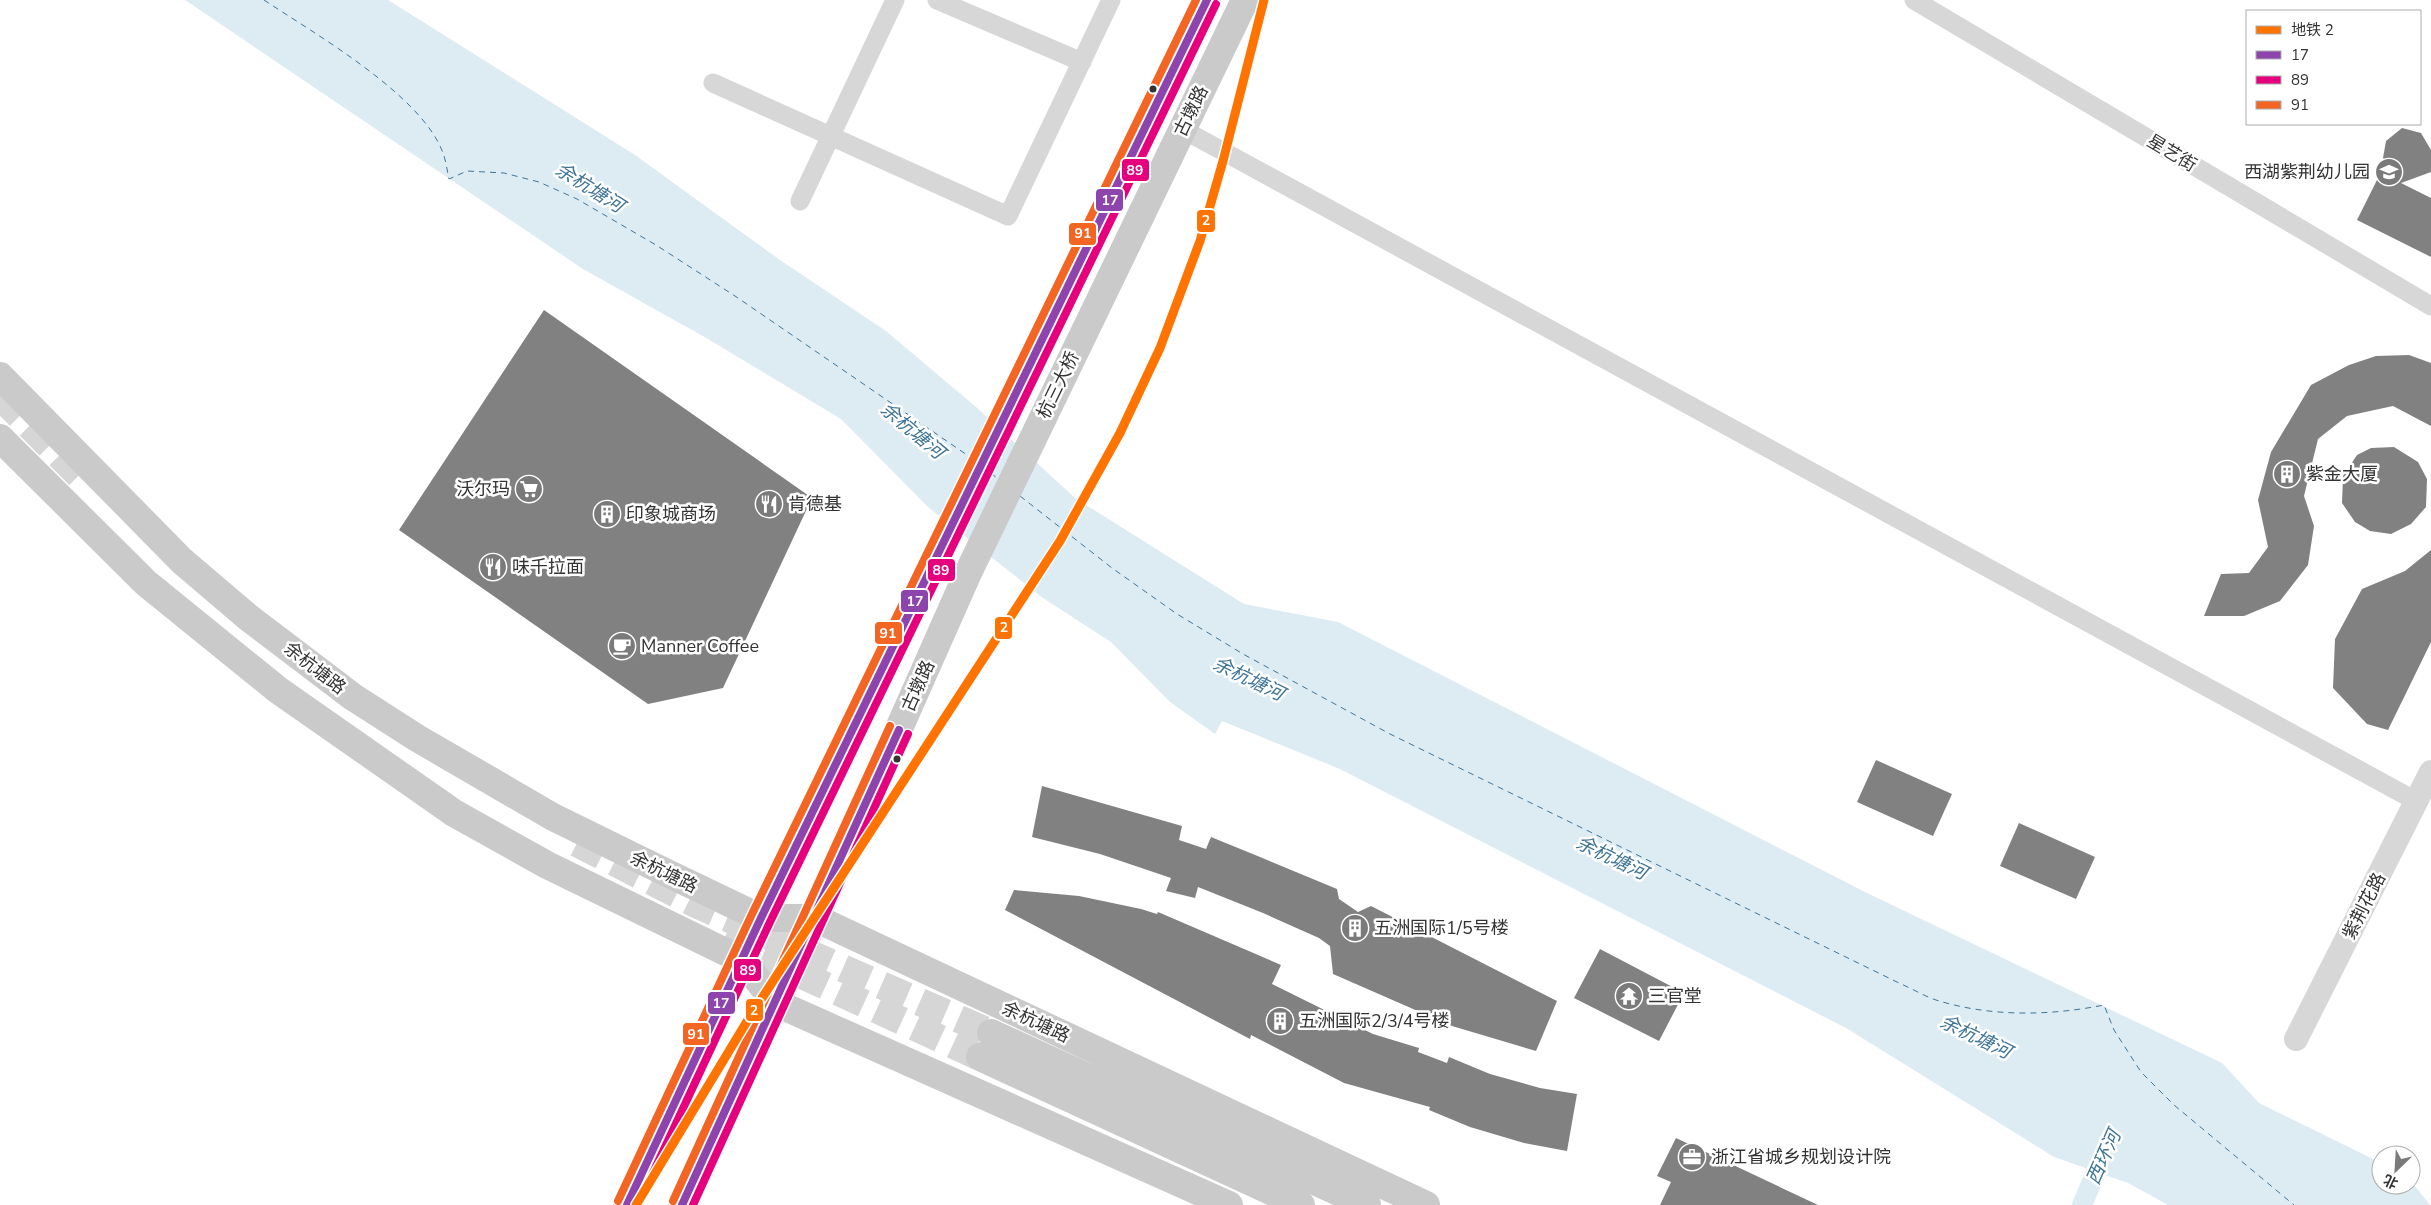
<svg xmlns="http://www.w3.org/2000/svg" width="2431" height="1205" font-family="'Nunito Sans','Noto Sans SC',sans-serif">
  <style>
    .water { fill: #ddebf3 }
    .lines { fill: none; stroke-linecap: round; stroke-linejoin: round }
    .canal { stroke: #ddebf3; stroke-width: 20 }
    .ferry { stroke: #3f7597; stroke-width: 1; stroke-dasharray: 6 5; stroke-linecap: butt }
    .building { fill: #818181 }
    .primary-tunnel { stroke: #d6d6d6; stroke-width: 28; stroke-dasharray: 28 14; stroke-linecap: butt }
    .minor { stroke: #d7d7d7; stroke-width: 19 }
    .tertiary { stroke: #d7d7d7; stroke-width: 24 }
    .primary { stroke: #cacaca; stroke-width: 28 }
    .bus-1-casing { stroke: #fff; stroke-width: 11 }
    .bus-2-casing { stroke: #fff; stroke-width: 11 }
    .bus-3-casing { stroke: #fff; stroke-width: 11 }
    .bus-1 { stroke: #8e44ad; stroke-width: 8 }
    .bus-2 { stroke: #e5007d; stroke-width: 8 }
    .bus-3 { stroke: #f26522; stroke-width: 8 }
    .metro-1-casing { stroke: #fff; stroke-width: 12 }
    .metro-1 { stroke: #ff7300; stroke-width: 9 }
    .bus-dot { fill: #333; stroke: #fff; stroke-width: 2 }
    .labels { text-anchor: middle; stroke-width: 5; stroke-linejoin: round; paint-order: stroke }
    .street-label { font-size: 18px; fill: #333; stroke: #fff }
    .poi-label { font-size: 18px; fill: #333; stroke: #fff; text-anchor: start }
    .water-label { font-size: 19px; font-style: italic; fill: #3f7597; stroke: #fff }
    .line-badge { stroke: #fff; stroke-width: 2 }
    .badge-label { font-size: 14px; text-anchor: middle; font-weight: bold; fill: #fff }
  </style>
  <rect width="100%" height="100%" fill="#fff"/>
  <!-- water -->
  <path class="water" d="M185,0H388L635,155L780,260L886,331L976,407L1075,498L1244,604L1338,622L1867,893L2222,1063L2259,1103L2381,1163V1185H2411V1181L2430,1205H2168L2128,1183L2054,1157L1846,1028L1340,769L1222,721L1215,734L1170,702L1111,642L1043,598L929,508L841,419L708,339L583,269Z"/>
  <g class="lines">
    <!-- canal -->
    <path class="canal" d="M2082,1205L2107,1147"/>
    <!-- ferry -->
    <path class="ferry" d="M264,0C315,34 422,95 443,153C446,161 447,170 449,179L467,171L504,173L539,182L577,199L656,245L735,296L970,457
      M991,473L999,480
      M1020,496L1112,568L1177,614L1243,654L1390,734L1901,984C1913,989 1924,996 1936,1000C1990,1017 2049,1016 2104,1005L2114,1030L2141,1072L2174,1105L2294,1205"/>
  </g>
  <!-- building -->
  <path class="building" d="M2402,128L2421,133L2431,150V172L2401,183L2431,198V257L2357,220L2386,162L2383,158L2386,141Z
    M544,310L812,498L723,688L648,704L399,530Z
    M2409,355L2431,363V426L2393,406L2347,416L2318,439L2304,496L2314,526L2308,565L2280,601L2244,616H2204L2221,574L2249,573L2268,547L2258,500L2271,452L2311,385L2349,365L2376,356Z
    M2394,447L2418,462L2427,479L2426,507L2411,524L2391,534L2370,531L2355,522L2342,503L2343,476L2357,455L2371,448Z
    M2431,550V642L2388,730L2367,724L2333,688L2335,639L2362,589L2405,571Z
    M1876,760L1952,794L1933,836L1857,802Z
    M1042,786L1182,826L1179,840L1206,849L1211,837L1260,857L1337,889L1339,899L1358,912L1371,906L1557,1001L1536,1051L1452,1026L1333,974L1330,946L1319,938L1263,913L1198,887L1195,898L1166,891L1171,878L1100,854L1032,837Z
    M2019,823L2095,857L2076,899L2000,866Z
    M1014,890L1079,896L1141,909L1157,914L1158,912L1281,965L1272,984L1373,1034L1419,1048L1418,1052L1447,1063L1449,1057L1490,1074L1540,1088L1577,1094L1567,1151L1524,1143L1470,1127L1429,1110L1430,1107L1344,1083L1251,1035L1250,1039L1005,910Z
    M1600,949L1684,993L1659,1041L1574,998Z
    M1676,1138L1818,1205H1660L1671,1182L1657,1176Z"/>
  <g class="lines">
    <!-- primary-tunnel -->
    <path class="primary-tunnel" d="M0,396L82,478
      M577,843L698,905L991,1033
      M724,939L980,1057"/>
    <!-- minor -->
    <path class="minor" d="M937,0L1082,62
      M1914,0L2431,306
      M713,83L1008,216L1111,0
      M1182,129L2416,801
      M800,201L895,0"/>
    <!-- tertiary -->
    <path class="tertiary" d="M2296,1039L2431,772"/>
    <!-- primary -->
    <path class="primary" d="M0,376L182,561L249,618L353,697L417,738L553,817L667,873L761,918H815L1426,1205
      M0,438L146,583L278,690L454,813L547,865L742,960L776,1003L1229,1205
      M991,1033L1367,1205
      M980,1057L1301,1205
      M627,1205L761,918L1207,0
      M682,1205L815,918L967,575L1245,0"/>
    <!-- bus-1 casing -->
    <g class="bus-1-casing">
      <path id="bus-1" d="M627,1205L761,918L1207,0
        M682,1205L899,730"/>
    </g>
    <!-- bus-2 casing -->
    <g class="bus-2-casing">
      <path id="bus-2" d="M638,1205L770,922L1216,4
        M693,1205L908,734"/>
    </g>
    <!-- bus-3 casing -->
    <g class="bus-3-casing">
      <path id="bus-3" d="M618,1201L752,914L1196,0
        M673,1201L890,726"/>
    </g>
    <!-- bus-1 -->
    <use href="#bus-1" class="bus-1"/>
    <!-- bus-2 -->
    <use href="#bus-2" class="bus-2"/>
    <!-- bus-3 -->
    <use href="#bus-3" class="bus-3"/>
    <!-- metro-1 casing -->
    <g class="metro-1-casing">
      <path id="metro-1" d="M636,1205L749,1018L1060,541L1120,433L1160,348L1200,241L1223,161L1264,0"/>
    </g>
    <!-- metro-1 -->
    <use href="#metro-1" class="metro-1"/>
  </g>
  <!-- icons -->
  <defs>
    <g id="school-disc" transform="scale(1.4375)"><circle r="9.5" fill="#7a7a7a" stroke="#fff"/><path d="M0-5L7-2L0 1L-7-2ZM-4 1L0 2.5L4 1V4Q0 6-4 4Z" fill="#fff"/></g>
    <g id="building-disc" transform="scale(1.4375)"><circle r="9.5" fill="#7a7a7a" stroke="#fff"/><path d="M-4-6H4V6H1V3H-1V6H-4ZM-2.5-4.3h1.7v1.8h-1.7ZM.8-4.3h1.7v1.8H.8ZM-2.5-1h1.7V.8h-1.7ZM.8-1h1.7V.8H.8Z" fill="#fff"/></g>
    <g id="supermarket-disc" transform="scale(1.4375)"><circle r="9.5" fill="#7a7a7a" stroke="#fff"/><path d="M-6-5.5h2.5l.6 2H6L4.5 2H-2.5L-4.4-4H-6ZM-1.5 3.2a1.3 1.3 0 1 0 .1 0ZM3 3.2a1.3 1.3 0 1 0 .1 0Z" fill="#fff"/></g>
    <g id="restaurant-disc" transform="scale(1.4375)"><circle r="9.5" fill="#7a7a7a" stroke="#fff"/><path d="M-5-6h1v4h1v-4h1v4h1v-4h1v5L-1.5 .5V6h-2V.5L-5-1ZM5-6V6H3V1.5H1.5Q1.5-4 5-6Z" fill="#fff"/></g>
    <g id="cafe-disc" transform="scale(1.4375)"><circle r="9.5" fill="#7a7a7a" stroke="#fff"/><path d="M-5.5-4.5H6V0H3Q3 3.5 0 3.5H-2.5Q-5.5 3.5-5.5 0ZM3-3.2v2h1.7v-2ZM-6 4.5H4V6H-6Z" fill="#fff"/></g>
    <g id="temple-disc" transform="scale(1.4375)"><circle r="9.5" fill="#7a7a7a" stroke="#fff"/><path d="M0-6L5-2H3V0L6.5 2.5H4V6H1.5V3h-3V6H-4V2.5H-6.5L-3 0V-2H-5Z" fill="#fff"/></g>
    <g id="office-disc" transform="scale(1.4375)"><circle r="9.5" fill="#7a7a7a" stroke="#fff"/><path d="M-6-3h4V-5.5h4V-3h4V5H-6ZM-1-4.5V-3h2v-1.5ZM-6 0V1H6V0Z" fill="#fff"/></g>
  </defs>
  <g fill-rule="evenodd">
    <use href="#school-disc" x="2389" y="172"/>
    <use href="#building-disc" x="2287" y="474"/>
    <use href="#supermarket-disc" x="529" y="489"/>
    <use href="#restaurant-disc" x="769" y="504"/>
    <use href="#building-disc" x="607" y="514"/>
    <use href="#restaurant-disc" x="493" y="567"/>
    <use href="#cafe-disc" x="622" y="646"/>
    <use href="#building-disc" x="1355" y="928"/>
    <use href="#temple-disc" x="1629" y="996"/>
    <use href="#building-disc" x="1280" y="1021"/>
    <use href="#office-disc" x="1692" y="1157"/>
  </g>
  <!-- markers -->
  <g class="bus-dot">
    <circle cx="1153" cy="89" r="4.5"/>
    <circle cx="897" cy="759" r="4.5"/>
  </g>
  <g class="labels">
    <!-- street labels -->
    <g class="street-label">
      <text transform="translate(1191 111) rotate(-64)" y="6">古墩路</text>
      <text transform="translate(2172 153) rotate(31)" y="6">星艺街</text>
      <text transform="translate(1058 385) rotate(-64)" y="6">杭三大桥</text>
      <text transform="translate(315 668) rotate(38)" y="6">余杭塘路</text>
      <text transform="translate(918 686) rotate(-66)" y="6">古墩路</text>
      <text transform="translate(664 872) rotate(26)" y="6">余杭塘路</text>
      <text transform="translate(2364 906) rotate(-63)" y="6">紫荆花路</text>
      <text transform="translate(1036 1022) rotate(25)" y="6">余杭塘路</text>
    </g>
    <!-- poi labels -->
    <g class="poi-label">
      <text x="2370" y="178" text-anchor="end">西湖紫荆幼儿园</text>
      <text x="2306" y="480">紫金大厦</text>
      <text x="510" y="495" text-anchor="end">沃尔玛</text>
      <text x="788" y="510">肯德基</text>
      <text x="626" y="520">印象城商场</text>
      <text x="512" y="573">味千拉面</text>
      <text x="641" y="652">Manner Coffee</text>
      <text x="1374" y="934">五洲国际1/5号楼</text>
      <text x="1648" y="1002">三官堂</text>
      <text x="1299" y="1027">五洲国际2/3/4号楼</text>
      <text x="1711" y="1163">浙江省城乡规划设计院</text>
    </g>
    <!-- water labels -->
    <g class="water-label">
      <text transform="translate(590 187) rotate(32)" y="7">余杭塘河</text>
      <text transform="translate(913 430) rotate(40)" y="7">余杭塘河</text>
      <text transform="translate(1249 678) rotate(26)" y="7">余杭塘河</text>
      <text transform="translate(1612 857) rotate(26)" y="7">余杭塘河</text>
      <text transform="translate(1976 1036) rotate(26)" y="7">余杭塘河</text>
      <text transform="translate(2103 1157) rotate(-66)" y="7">西环河</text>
    </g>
  </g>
  <g class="line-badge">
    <rect x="1121" y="158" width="29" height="24" rx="5" fill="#e5007d"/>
    <rect x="1095" y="188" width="29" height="24" rx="5" fill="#8e44ad"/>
    <rect x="1196" y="209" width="20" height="24" rx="5" fill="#ff7300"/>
    <rect x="1068" y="222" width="29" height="24" rx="5" fill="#f26522"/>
    <rect x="927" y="558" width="29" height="24" rx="5" fill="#e5007d"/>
    <rect x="900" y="589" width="29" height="24" rx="5" fill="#8e44ad"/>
    <rect x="994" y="616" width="19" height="24" rx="5" fill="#ff7300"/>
    <rect x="874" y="621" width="29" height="24" rx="5" fill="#f26522"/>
    <rect x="733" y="958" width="29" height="24" rx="5" fill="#e5007d"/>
    <rect x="707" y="991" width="29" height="24" rx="5" fill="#8e44ad"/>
    <rect x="745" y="998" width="19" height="24" rx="5" fill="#ff7300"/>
    <rect x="682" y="1022" width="28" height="24" rx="5" fill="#f26522"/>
  </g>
  <g class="badge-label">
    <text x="1135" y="175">89</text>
    <text x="1110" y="205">17</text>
    <text x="1206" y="225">2</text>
    <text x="1083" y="238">91</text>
    <text x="941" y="575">89</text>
    <text x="915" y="606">17</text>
    <text x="1004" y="632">2</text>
    <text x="888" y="638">91</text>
    <text x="748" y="975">89</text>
    <text x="721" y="1008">17</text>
    <text x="754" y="1015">2</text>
    <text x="696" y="1039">91</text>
  </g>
  <!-- legend -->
  <rect x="2246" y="10" width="175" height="115" fill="#ffffff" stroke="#adadad"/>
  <rect x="2256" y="26" width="25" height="8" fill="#ff7300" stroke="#adadad"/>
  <text x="2291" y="35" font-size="15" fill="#333333">地铁 2</text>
  <rect x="2256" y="51" width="25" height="8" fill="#8e44ad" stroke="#adadad"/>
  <text x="2291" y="60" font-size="15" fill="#333333">17</text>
  <rect x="2256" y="76" width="25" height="8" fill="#e5007d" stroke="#adadad"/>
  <text x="2291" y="85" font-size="15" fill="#333333">89</text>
  <rect x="2256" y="101" width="25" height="8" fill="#f26522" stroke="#adadad"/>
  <text x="2291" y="110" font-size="15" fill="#333333">91</text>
  <!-- north arrow -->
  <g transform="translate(2396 1170) rotate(205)"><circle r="24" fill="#ffffff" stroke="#adadad"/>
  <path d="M0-4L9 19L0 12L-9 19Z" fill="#7a7a7a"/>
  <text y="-8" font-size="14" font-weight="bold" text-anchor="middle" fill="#333333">北</text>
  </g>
</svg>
